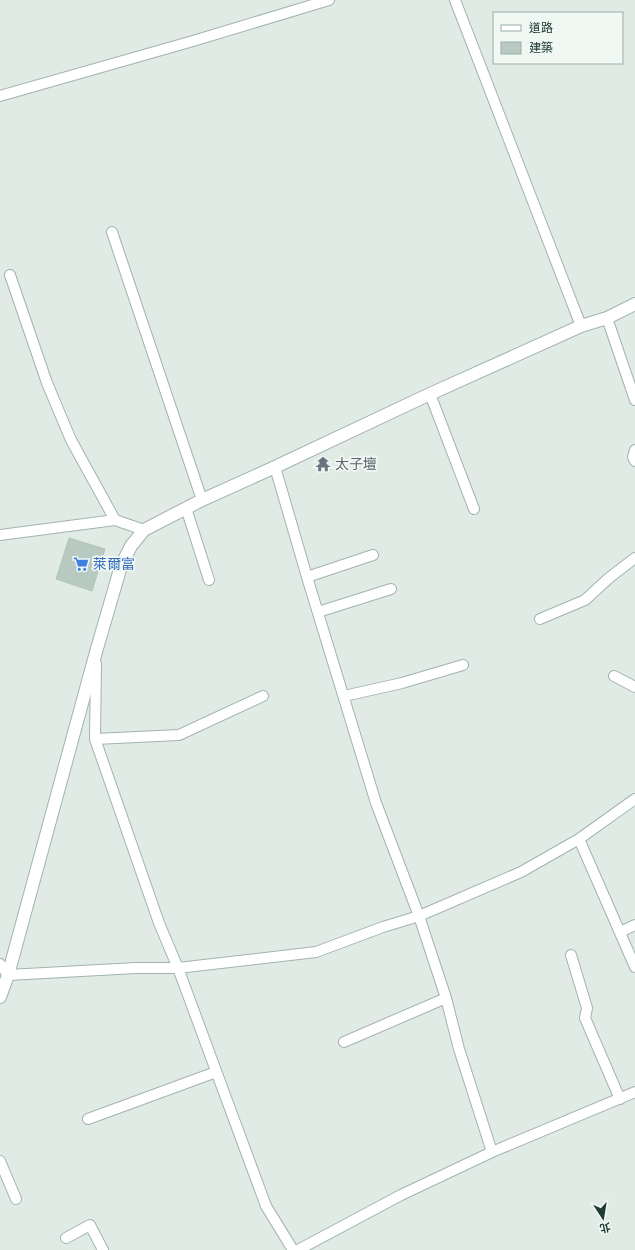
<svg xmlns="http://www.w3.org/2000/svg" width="635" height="1250" font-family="Rubik,'Noto Sans TC',sans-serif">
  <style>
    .building { fill: #b8c9c1; stroke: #b2c5bc }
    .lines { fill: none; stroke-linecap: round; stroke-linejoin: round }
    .service-casing { stroke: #a3b3ad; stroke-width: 12 }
    .tertiary-casing { stroke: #a3b3ad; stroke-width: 14 }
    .service { stroke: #fff; stroke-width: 10 }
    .tertiary { stroke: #fff; stroke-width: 12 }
    .labels { text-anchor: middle; stroke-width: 3.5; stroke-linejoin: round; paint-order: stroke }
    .worship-label { font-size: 14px; fill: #5b616d; stroke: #f0f8f4; text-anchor: start }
    .shop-label { font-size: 14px; fill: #366cbe; stroke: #f0f8f4; text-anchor: start }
  </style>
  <rect width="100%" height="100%" fill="#e0ebe6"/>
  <!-- building -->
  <path class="building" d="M69,538L105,549L92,591L56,579Z"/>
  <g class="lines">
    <!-- service casing -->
    <g class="service-casing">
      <path id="service" d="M455,0L581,326
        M0,96L193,41L329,0
        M112,232L202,500
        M10,275L47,383L71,440L115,520
        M607,318L635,400
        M430,394L474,509
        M635,450L633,457L635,461
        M275,467L307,577L376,803L419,916L446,998L459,1049L492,1152
        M186,508L209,580
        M0,535L115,520L144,530
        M307,577L373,555
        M318,612L391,589
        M540,619L585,600L609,578L635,558
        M96,664L95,739L159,923L178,968L266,1206L293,1250
        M614,676L635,687
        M344,696L402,683L463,665
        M95,739L179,735L263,696
        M579,839L635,967
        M620,932L635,925
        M571,955L587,1008L585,1018L620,1099
        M0,964L8,975L136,968H178L316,952L383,927L419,916L521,872L579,839L635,799
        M344,1042L446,998
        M88,1119L216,1072
        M0,1161L16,1199
        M66,1238L90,1225L103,1250
        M298,1250L401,1195L492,1152L635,1092"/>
    </g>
    <!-- tertiary casing -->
    <g class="tertiary-casing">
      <path id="tertiary" d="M0,997L8,975L96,652L121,566L131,546L144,530L202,500L275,467L430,394L581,326L607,318L635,304"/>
    </g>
    <!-- service -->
    <use href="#service" class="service"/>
    <!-- tertiary -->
    <use href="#tertiary" class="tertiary"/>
  </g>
  <!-- icons -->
  <defs>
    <g id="temple-bare" transform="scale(1.2)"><path d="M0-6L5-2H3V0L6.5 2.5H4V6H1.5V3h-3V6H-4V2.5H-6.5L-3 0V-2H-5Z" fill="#6b7280" stroke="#f0f8f4" stroke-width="2.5" paint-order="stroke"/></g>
    <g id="supermarket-bare" transform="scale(1.2)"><path d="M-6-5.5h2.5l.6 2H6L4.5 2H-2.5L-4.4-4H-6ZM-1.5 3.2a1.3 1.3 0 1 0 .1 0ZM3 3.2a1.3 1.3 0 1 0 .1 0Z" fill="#3f7fe0" stroke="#f0f8f4" stroke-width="2.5" paint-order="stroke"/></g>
  </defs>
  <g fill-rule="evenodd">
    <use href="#temple-bare" x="323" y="464"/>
    <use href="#supermarket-bare" x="81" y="564"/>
  </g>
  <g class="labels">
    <!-- worship labels -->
    <g class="worship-label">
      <text x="335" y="469">太子壇</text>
    </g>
    <!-- shop labels -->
    <g class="shop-label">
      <text x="93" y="569">萊爾富</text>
    </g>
  </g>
  <!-- legend -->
  <rect x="493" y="12" width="130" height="52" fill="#f0f8f4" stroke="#9daca7"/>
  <rect x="501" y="25" width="20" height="6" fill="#ffffff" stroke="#9daca7"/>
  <text x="529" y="32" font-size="12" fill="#203b33">道路</text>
  <rect x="501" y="42" width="20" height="12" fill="#b8c9c1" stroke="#9daca7"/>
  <text x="529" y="52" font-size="12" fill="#203b33">建築</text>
  <!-- north arrow -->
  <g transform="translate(603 1218) rotate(168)" stroke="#f0f8f4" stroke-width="3" paint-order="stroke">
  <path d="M0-3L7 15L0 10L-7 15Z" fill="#203b33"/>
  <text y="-6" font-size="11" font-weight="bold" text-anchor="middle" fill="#203b33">北</text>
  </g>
</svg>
